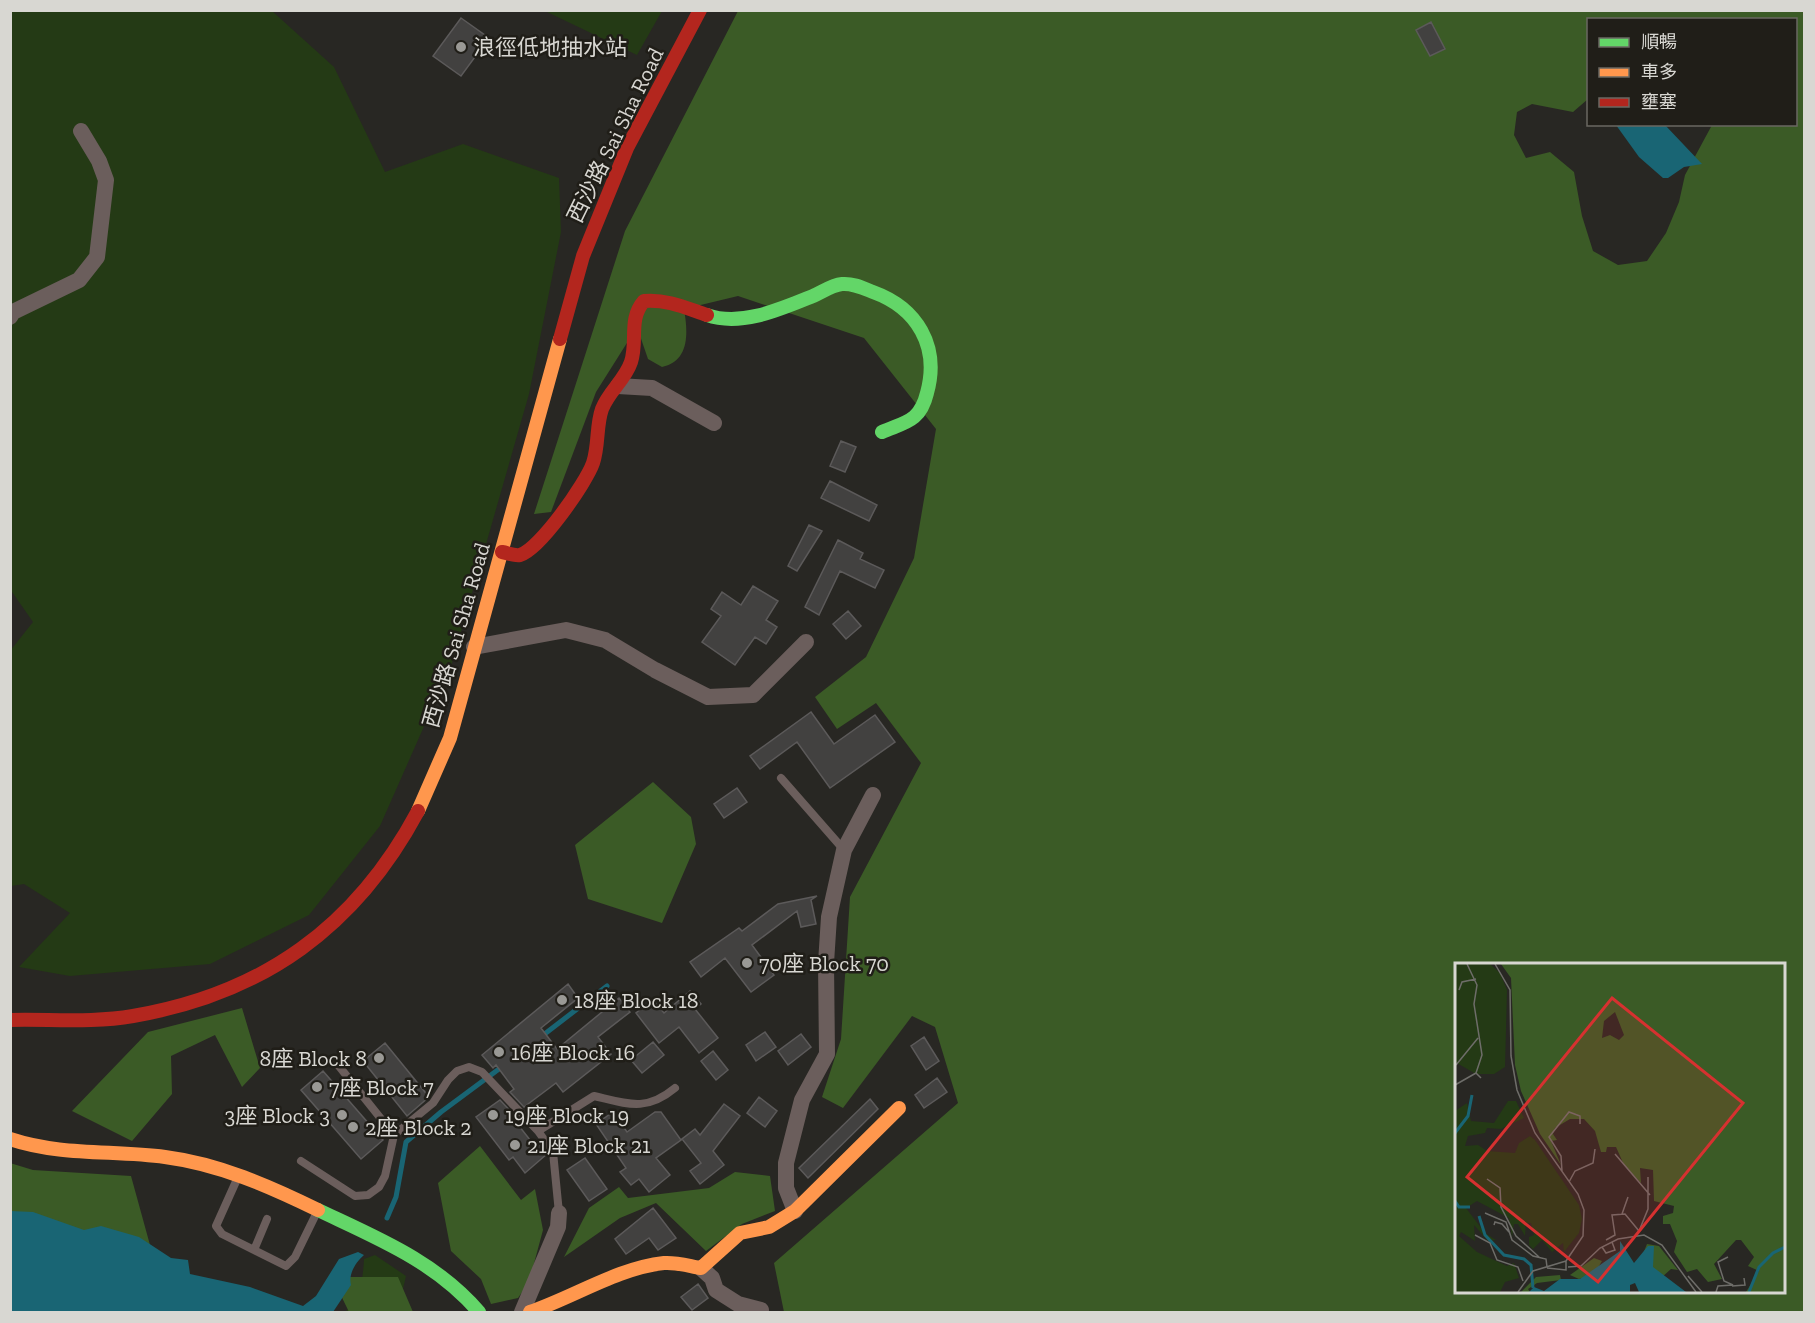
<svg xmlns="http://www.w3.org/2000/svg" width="1815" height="1323" font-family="'Zilla Slab','Noto Sans TC',serif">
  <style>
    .green { fill: #243a15 }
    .forest { fill: #3b5b26; fill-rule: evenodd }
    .water { fill: #196574 }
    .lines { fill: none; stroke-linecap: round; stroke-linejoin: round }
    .stream { stroke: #196574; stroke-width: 5 }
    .building { fill: #424140; stroke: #5c5a5a; stroke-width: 1.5 }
    .lane { stroke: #6b5e5c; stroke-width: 8 }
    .street { stroke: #6b5e5c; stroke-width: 16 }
    .fast { stroke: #63d668; stroke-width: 14 }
    .slow { stroke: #ff974d; stroke-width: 14 }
    .jam { stroke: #b3261e; stroke-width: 14 }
    .poi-dot { fill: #9a9995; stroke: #201e18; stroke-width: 2 }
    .labels { text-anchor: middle; stroke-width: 5; stroke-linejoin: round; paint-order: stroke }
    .poi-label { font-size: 22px; fill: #d8d7d2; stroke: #201e18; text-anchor: start }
    .street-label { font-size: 22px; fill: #d8d7d2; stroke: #201e18 }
    .inset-river { fill: none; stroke: #196574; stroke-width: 3 }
    .inset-road { fill: none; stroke: #6e6d69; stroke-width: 1.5 }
    .view { fill: #d63130; fill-opacity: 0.15; stroke: #d63130; stroke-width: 3 }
    .inset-edge { fill: none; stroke: #d8d7d2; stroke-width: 3 }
  </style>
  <rect width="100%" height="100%" fill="#282723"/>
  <!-- green -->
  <path class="green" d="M11,11H272L334,67L385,172L463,144L559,178L561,232L529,394L452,663L380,826L309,915L210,964L70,976L19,967L70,913L24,884L11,886L10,651L33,622L10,589Z
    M545,11H662L637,55Z
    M375,1255L406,1276L403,1289L386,1312H345C360,1299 363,1279 364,1259Z"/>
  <!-- forest -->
  <path class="forest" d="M738,11H1804V1312H784L774,1263L958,1103L935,1027L912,1016L843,1108L822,1097L841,1039L850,897L921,763L876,703L837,729L815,697L866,657L914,558L936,429L864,338L738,296L684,309C688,332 690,361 662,367L648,359L637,327L596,392L551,512L534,514L625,231ZM1588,20H1796V124L1712,125L1685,175L1679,202L1666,233L1647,261L1618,265L1593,251L1582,216L1574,172L1550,152L1526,158L1514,135L1517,112L1532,104L1573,112L1588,99ZM1456,964H1784V1292H1456Z
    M653,782L691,817L696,844L662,923L588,899L575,845Z
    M242,1008L260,1068L242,1087L215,1035L171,1056L172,1094L132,1141L72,1111L148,1032Z
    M480,1146L521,1200L535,1189L543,1230L529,1282L518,1298L491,1304L481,1279L451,1251L438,1183Z
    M10,1163L33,1170L131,1176L150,1245L11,1255Z
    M735,1172L770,1176L775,1211L742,1224L706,1251L656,1203L620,1218L564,1257L589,1208L619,1187L628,1198L709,1188Z
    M332,1277H398L413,1312H349Z"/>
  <!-- water -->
  <path class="water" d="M1616,125H1665L1702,164L1684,167L1668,178H1663L1639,157Z
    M10,1211L33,1212L84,1230L101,1226L139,1237L171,1258L188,1260L190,1274L250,1287L303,1306L316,1296L339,1259L358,1252L364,1255C356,1262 348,1274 351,1285L333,1312H11Z"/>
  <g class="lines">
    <!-- stream -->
    <path class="stream" d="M542,1036L607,986
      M387,1218L396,1197L406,1142L441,1112L503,1066"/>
  </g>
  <!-- building -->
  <path class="building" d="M461,18L489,38L461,76L433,56Z
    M1431,22L1445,49L1430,56L1416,30Z
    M841,441L856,447L845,472L830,466Z
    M830,481L877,505L869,521L821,498Z
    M809,525L822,531L797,571L788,566Z
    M838,540L863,553L860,559L884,570L875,588L840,571L819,615L805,607Z
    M753,586L778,601L766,620L777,627L766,644L755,637L735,665L702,642L721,616L711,609L722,592L741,605Z
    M848,611L861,626L846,639L833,624Z
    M811,712L834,744L875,715L895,742L830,788L797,742L760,769L750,756Z
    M737,788L747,802L724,818L714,804Z
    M817,896L811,900L816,924L801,927L797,911L752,945L774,975L751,992L725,958L701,977L690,962L739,928L742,931L778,904Z
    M568,984L578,998L541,1028L557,1049L619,998L630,1012L598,1037L611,1054L563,1092L556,1083L524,1107L510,1092L514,1089L496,1065L493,1068L482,1055Z
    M690,991L701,1004L695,1009L718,1038L699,1053L679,1027L659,1043L636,1013L653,1000L664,1013Z
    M765,1032L776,1047L756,1061L746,1045Z
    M801,1034L811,1047L788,1065L778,1051Z
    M924,1037L939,1061L926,1070L911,1046Z
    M653,1042L664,1055L642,1073L631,1060Z
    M385,1043L429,1097L407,1116L363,1061Z
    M713,1051L728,1070L716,1080L701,1061Z
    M323,1071L383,1140L361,1159L301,1090Z
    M937,1078L947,1092L924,1108L915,1095Z
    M759,1097L777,1111L765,1127L747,1113Z
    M870,1099L878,1109L808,1178L799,1168Z
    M500,1100L514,1115L512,1117L534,1145L538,1142L547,1154L525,1173L513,1157L509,1160L476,1117Z
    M724,1104L740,1116L713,1151L724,1165L700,1184L690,1171L701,1163L682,1139L695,1129L700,1135Z
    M613,1112L627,1132L655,1112H661L681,1140L656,1158L670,1175L649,1192L639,1179L631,1185L620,1172L626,1168L596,1124Z
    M585,1158L607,1189L589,1201L567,1170Z
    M653,1208L676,1238L658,1250L649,1238L626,1254L615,1239Z
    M698,1284L708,1298L692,1310L681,1297Z"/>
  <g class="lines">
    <!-- lane -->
    <path class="lane" d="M781,778L844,850
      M338,1065L394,1135
      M538,1131L594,1096C628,1104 646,1112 675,1088
      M301,1161L355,1196L368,1195L379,1187L385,1176L394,1135L433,1103L448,1080L457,1071L469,1067L482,1072L538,1131L553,1152L559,1213
      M238,1177L216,1226L222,1234L286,1266L295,1257L317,1212
      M254,1250L267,1219"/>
    <!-- street -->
    <path class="street" d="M10,317L13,312L79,280L97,257L106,180L99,161L81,131
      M618,386L652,388L714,423
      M474,647L566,630L605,640L655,670L708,697L753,695L806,642
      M795,1211L786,1188V1163L802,1100L827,1054L826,963L829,917L844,850L873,795
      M701,1268L712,1278L716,1290L738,1304L761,1310
      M522,1312L558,1227L559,1213"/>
    <!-- fast -->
    <path class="fast" d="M707,315C741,327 781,309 813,296C822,292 832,285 842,284C853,283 863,288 873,292C917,308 940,346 927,393C920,422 905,422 882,432
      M318,1210C377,1238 435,1261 479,1312"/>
    <!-- slow -->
    <path class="slow" d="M418,811L450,738L560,339
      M10,1139C61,1156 113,1150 165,1157C219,1164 269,1186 318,1210
      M530,1312C574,1297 618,1268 664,1263C676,1262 689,1266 701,1268L740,1233L769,1227L795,1211L899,1108"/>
    <!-- jam -->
    <path class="jam" d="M560,339L583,256L627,148L700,10
      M502,552C508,553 514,556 520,555C540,549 586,483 593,463C599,445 596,426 602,409C609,391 625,380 631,362C638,341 628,319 644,301C667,299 686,308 707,315
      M10,1020C51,1019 93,1023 133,1016C263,994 356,927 418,811"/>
  </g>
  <!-- markers -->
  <g class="poi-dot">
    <circle cx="461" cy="47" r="6"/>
    <circle cx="747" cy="963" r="6"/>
    <circle cx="562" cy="1000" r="6"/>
    <circle cx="499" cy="1052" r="6"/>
    <circle cx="379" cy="1058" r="6"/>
    <circle cx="317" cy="1087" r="6"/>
    <circle cx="342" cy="1115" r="6"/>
    <circle cx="493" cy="1115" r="6"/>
    <circle cx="353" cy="1127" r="6"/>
    <circle cx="515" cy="1145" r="6"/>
  </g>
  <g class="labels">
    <!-- poi labels -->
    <g class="poi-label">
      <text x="473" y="55">浪徑低地抽水站</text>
      <text x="759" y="971">70座 Block 70</text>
      <text x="574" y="1008">18座 Block 18</text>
      <text x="511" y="1060">16座 Block 16</text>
      <text x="367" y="1066" text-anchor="end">8座 Block 8</text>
      <text x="329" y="1095">7座 Block 7</text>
      <text x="330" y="1123" text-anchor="end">3座 Block 3</text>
      <text x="505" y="1123">19座 Block 19</text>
      <text x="365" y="1135">2座 Block 2</text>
      <text x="527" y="1153">21座 Block 21</text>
    </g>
    <!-- street labels -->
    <g class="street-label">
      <text transform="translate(615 135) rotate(-64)" y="8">西沙路 Sai Sha Road</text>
      <text transform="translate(456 635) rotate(-74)" y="8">西沙路 Sai Sha Road</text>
    </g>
  </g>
  <!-- overview -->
  <g transform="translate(1455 963)">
    <rect width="330" height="330" fill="#282723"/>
    <path d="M0,1H35L45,10L52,27L50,104L39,111H21L0,99ZM53,138H61L69,155L46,166L32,165L30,170L13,173L10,183L23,182L32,188L60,190L64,180L75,173L80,177L124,242L127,256L124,270L109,289L108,280L97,289L87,277L78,286L74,282V274L79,272L76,260H71L70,273L63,261H59L57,274L54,255L22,238L11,245L30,270L41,277L33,278L19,262L20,278L6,269L4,273L22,289L52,303L59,300L64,315L50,319L45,329H0V148L12,140L16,158L39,160Z" fill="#243a15"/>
    <path d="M46,1H330V329H291L304,308L293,303L299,294L286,277H281L259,301L267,316L253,319L242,306L232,309L219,289L222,278L215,261H208V253L218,250L219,243L199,238L198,207L185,205L186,220L169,202L161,184H152L151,189H146L140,168L129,156H115L100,165L98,171L102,177L96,178L106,202L85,171L66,128L60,102L56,15ZM160,49L169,72L164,77L155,72L147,75L149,58ZM192,281L204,283L223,307L216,306L206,315L184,301ZM139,295L147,298L138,313L124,316L115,312ZM105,312L106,317L82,320L73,326L75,329H66L81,314Z" fill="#3b5b26" fill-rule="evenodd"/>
    <path d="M165,278L179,300L193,283H199L198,304L231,329H184L180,320L175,322V329H74L79,324L89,328L105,316H125L165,288Z" fill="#196574"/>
    <path class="inset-river" d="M0,170L13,153L17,132M0,238L4,244H15M24,253L30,272L49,292L69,296L76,302L78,325M294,329L304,304L318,290L330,284"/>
    <path class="inset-road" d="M12,1L22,22L19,41L27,92L21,110L26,115M40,1L55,27L56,93L62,127L80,170L123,231L129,247L128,273L111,298M4,27L7,19L21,16M1,102L23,75M0,122L21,110M160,191L195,232M107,208L106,193L94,174L114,149L125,153V161M32,216L45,225L46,244L61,273L84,294M114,219L120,208L138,200L140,186M30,250L51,259L57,277L78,293L91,296L92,304M167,251L173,234M39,262L40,259L47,261L54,269M184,268L193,246V214M20,272L35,280L42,297L63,304L68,318M151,277L160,272L157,252L170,251L184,268M147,284L151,290L160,287L157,279M113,304L126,303L145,285L163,276L189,272L207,282L241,329M92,305L111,307V298M233,313L247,329M277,323L290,322L289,315M63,329L78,308L111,298M261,329L263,323L278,322L269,318L263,299L273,294"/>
    <path class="view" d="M157,35L288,140L143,319L12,214Z"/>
    <rect width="330" height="330" class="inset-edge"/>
  </g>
  <!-- border -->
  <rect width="1815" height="1323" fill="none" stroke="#d8d7d2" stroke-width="24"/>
  <!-- legend -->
  <rect x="1587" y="18" width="210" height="108" fill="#201e18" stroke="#6a6862" stroke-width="1.5"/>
  <rect x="1599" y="38" width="30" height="9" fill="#63d668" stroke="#6a6862" stroke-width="1.5"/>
  <text x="1641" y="48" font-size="18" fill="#d8d7d2">順暢</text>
  <rect x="1599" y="68" width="30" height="9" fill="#ff974d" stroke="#6a6862" stroke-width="1.5"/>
  <text x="1641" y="78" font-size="18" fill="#d8d7d2">車多</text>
  <rect x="1599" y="98" width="30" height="9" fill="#b3261e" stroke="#6a6862" stroke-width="1.5"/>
  <text x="1641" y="108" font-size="18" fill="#d8d7d2">壅塞</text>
</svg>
